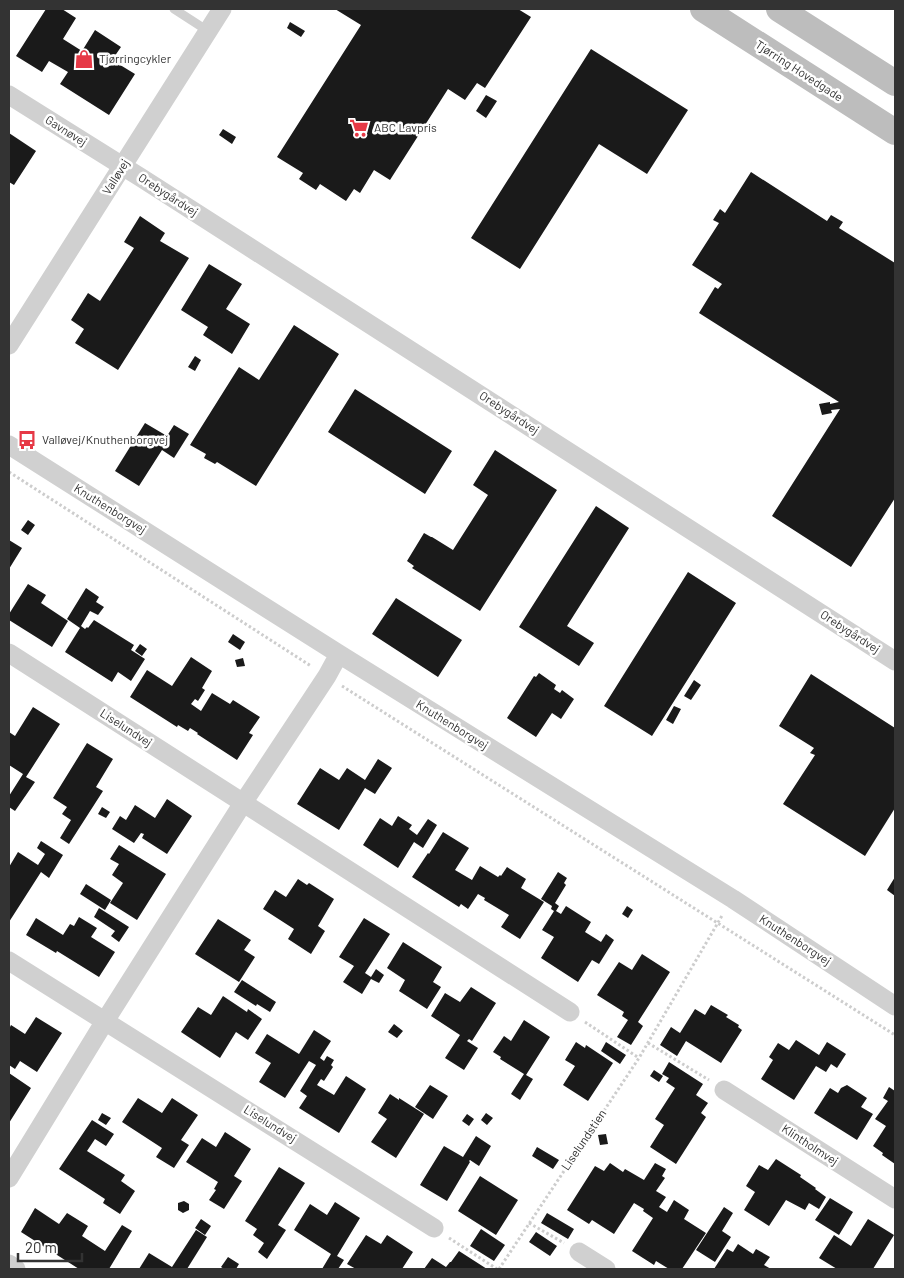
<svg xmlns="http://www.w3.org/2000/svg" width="904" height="1278" font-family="Barlow,sans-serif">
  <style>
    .building { fill: #1a1a1a }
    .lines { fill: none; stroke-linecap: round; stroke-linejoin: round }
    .path { stroke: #cdcdcd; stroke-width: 3; stroke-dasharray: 2.5 2.5; stroke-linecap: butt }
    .service { stroke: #d0d0d0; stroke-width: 9 }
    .minor { stroke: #d0d0d0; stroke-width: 19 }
    .secondary { stroke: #bdbdbd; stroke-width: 26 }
    .labels { text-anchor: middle; stroke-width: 5; stroke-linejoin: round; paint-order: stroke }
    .poi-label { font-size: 12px; fill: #333; stroke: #fff; text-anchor: start }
    .street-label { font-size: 12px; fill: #333; stroke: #fff }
  </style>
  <rect width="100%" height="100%" fill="#fff"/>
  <!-- building -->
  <path class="building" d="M46,9H62L76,18L63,39L82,51L95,30L121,47L112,60L135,74L109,115L60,84L68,72L49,61L42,72L16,56Z
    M335,9H518L531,17L485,88L477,83L465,100L448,89L390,180L374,170L360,193L354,189L346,201L320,184L316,190L299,179L303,173L277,157L361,25Z
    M290,22L305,31L301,37L287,28Z
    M591,49L688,110L647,174L599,144L520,269L471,238Z
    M486,95L497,101L486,118L476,111Z
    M223,129L236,137L232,144L219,135Z
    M9,133L36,151L14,185L9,182Z
    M751,172L827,221L831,215L843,222L839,228L895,263V498L851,567L772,516L840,409L831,410L832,413L822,415L819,404L830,402V404L839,402L699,313L715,287L718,289L722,284L692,265L719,223L713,220L720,209L725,213Z
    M140,216L165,233L160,241L189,258L118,370L75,343L84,329L71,320L88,293L100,301L134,248L124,242Z
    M209,264L242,284L226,309L250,324L232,354L203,335L208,327L181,310Z
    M294,325L339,354L256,486L217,462L215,464L204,458L206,454L190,445L239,367L259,380Z
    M195,356L201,360L195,371L188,367Z
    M355,389L452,451L425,494L328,432Z
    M145,423L167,436L174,425L189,434L174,458L162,450L139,486L115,471Z
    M495,450L557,490L480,611L412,568L414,566L407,561L424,533L431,537H432L453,550L488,495L473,485Z
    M596,506L629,528L567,626L594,643L579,666L519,627Z
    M28,520L35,525L28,535L21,530Z
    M9,540L22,548L9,569Z
    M688,572L736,603L652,736L604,706Z
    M28,584L46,595L41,603L68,621L52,647L9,620V614Z
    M86,588L99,597L96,602L104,607L98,615L90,611L81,626L85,629L87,627L88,628L94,620L134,645L131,650L145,659L131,681L118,672L112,682L65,652L80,628L67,619Z
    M396,598L462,640L438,677L372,634Z
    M233,634L245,642L240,650L228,642Z
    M140,644L147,649L142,656L135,651Z
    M191,657L212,671L202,688L205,690L198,701L195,699L191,704L201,711L212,693L230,704L233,700L260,717L249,733L253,735L237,760L197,734L198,733L190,728L188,731L178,725L177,727L130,697L147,670L172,686Z
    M243,658L245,666L237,667L235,660Z
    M539,673L556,685L554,689L560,693L562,690L574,699L561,719L552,713L536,737L507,718L534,676L536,677Z
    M811,674L895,728V808L865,856L783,804L815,755L810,753L814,748L779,726Z
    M694,680L701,685L691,700L684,696Z
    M674,706L681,709L673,724L666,720Z
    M33,707L60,724L26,777L35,782L15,811L9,807V796L23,774L9,765V732L15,736Z
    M87,743L113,759L96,787L103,791L69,844L60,838L71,820L62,814L67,807L53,798Z
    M378,759L392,768L375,794L365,788L339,830L297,804L320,768L339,780L347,768L365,780Z
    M167,799L192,816L167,854L142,838L144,834L141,833L134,843L112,829L120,816L126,820L135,805L155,818Z
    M102,807L110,812L106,818L98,814Z
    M398,816L412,825L409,829L417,835L428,819L437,825L423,848L414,842L398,868L363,845L380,818L392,826Z
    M443,832L469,848L455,870L472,880L480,866L498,877L500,875L501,876L507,867L526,879L521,888L544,902L520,939L501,927L509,915L484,900L485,898L478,894L468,909L461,904L459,907L412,877L428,853L429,854Z
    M41,841L63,855L49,878L41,872L9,922V867L18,852L38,865L45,854L37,848Z
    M119,845L166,874L137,920L110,903L123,883L112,875L119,864L110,859Z
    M558,872L567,878L564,883L566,885L555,903L559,906L556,911L561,914L566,906L591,922L585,932L601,942L606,934L614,940L599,964L592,960L578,982L541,958L554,937L542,930L554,911L551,909L552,906L541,899Z
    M895,877V896L887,890Z
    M298,879L307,885L309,883L334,899L318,926L325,931L311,954L288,939L294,929L263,909L275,890L286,897Z
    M86,884L111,900L105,910L80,894Z
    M627,906L633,910L628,918L622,914Z
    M99,908L129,927L119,942L111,936L115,931L94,917Z
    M79,917L97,928L91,937L115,952L99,977L57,951L56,953L26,935L36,918L63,935L70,924L74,926Z
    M364,918L390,934L365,973L371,977L376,969L384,975L379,983L371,979L362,994L343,982L354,966L339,957Z
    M218,919L251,940L244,950L255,957L239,982L195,954Z
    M403,942L442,967L433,982L441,987L427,1009L399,991L405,980L387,968Z
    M642,954L670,972L638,1022L643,1026L631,1045L617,1037L628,1020L622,1016L624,1012L597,995L619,962L632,970Z
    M242,980L276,1002L270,1012L257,1004L256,1006L234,992Z
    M471,987L496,1003L472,1041L469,1039L467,1041L478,1048L464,1070L445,1058L460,1035L431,1016L445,993L460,1002Z
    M223,996L247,1012L248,1009L262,1019L248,1040L236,1032L220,1058L181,1032L198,1007L211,1015Z
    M711,1005L728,1015L726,1017L739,1025L738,1027L742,1030L721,1063L686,1041L677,1056L660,1045L671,1027L680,1033L695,1009L705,1015Z
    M36,1017L62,1033L37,1072L20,1061L15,1069L9,1065V1029L11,1025L25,1034Z
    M524,1020L550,1037L526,1075L533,1079L520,1100L511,1094L524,1074L500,1059L501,1057L493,1052L504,1036L511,1041Z
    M394,1024L403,1031L397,1038L388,1032Z
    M314,1030L331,1041L320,1058L324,1061L327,1056L334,1060L331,1065L333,1067L324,1081L321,1079L317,1085L334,1095L346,1076L366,1089L339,1133L299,1108L307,1096L300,1091L316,1065L309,1061L285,1098L259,1082L271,1063L255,1053L267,1034L299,1054Z
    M796,1040L819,1055L827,1042L846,1054L837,1068L831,1064L826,1072L816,1066L794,1100L761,1079L773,1060L769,1057L778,1043L789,1050Z
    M576,1042L585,1048L586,1045L613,1063L588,1101L563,1085L575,1066L565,1060Z
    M606,1042L626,1055L620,1064L601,1051Z
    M669,1062L703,1084L696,1095L708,1103L701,1113L706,1117L676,1164L650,1147L664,1125L655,1119L675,1088L666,1082L669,1078L662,1074Z
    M654,1070L663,1076L659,1082L650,1076Z
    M9,1073L31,1088L9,1123Z
    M430,1085L448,1096L433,1119L415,1107Z
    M847,1085L867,1098L861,1107L873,1114L857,1140L814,1113L830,1088L838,1093L841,1088Z
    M889,1087L895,1091V1164L882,1155L883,1153L873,1146L886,1126L875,1119L888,1101L883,1098Z
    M390,1094L399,1100V1098L424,1114L396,1158L371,1142L387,1119L378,1113Z
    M138,1098L162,1113L172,1098L198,1115L181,1140L189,1145L174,1168L156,1157L162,1148L122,1122Z
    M102,1113L111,1118L106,1125L98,1120Z
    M486,1113L493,1118L487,1125L481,1120Z
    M467,1114L474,1119L469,1126L462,1121Z
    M92,1120L114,1134L106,1146L95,1139L87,1151L125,1175L121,1181L135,1191L120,1214L103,1203L105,1199L59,1169Z
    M225,1132L251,1149L234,1176L242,1181L224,1209L209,1200L216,1190L214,1189L218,1182L186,1162L202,1138L216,1147Z
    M606,1134L608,1144L600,1145L598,1135Z
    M476,1136L491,1146L479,1166L470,1160L469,1161L470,1162L447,1201L420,1185L444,1146L463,1157Z
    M537,1147L559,1160L553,1169L532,1156Z
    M776,1159L801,1175L800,1177L816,1188L815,1189L826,1197L819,1209L809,1203L805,1210L786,1200L769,1226L744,1210L755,1192L746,1186L759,1165L768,1170Z
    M610,1163L623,1172L625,1169L644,1180L655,1163L666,1169L662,1176L665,1178L656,1191L666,1197L659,1207L667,1212L674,1200L689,1210L684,1219L706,1233L682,1269H669L656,1261L654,1265L632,1251L653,1218L643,1211L644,1209L634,1203L614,1234L592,1220L589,1224L567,1210L595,1166L604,1171Z
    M279,1167L305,1183L278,1225L286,1230L267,1259L258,1252L264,1243L253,1235L257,1229L245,1221Z
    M480,1176L518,1200L496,1235L458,1211Z
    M830,1198L853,1212L839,1235L815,1220Z
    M184,1201L189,1204V1210L183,1213L178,1210V1203Z
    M335,1202L360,1218L337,1256L344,1260L338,1269H322L331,1254L294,1230L310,1204L327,1215Z
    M724,1207L733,1213L722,1231L731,1237L715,1262L696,1250Z
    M35,1208L59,1224L67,1213L88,1226L82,1236L105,1251L122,1225L132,1231L109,1269H79L21,1232Z
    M547,1213L574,1229L568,1239L541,1223Z
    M201,1219L211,1226L205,1235L195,1228Z
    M868,1219L894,1235L873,1269H837L819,1258L834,1235L851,1246Z
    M481,1229L505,1245L494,1261L470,1246Z
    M196,1230L207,1237L187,1269H139L149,1253L172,1267Z
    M536,1232L557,1246L550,1256L529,1242Z
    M366,1235L381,1244L387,1235L413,1252L402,1269H356L347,1264Z
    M738,1244L753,1254L756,1249L770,1257L764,1265L771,1269H714L727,1249L733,1252Z
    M459,1251L487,1269H424L432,1258L446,1267L450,1262H451Z
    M228,1257L239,1264L236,1269H224L221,1267Z"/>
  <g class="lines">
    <!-- path -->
    <path class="path" d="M9,472L311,666
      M342,686L895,1035
      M585,1022L639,1058
      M648,1043L709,1080
      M529,1223L564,1243
      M449,1238L497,1269
      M499,1269L639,1058L723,914"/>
    <!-- service -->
    <path class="service" d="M174,9L208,31"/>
    <!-- minor -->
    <path class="minor" d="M9,95L140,177L895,661
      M9,345L222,9
      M9,445L339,654L733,899L895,1006
      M9,653L570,1012
      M9,961L434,1228
      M724,1090L895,1199
      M9,1178L105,1021L243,803L327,676L339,654
      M579,1252L606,1269
      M9,1264L16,1269"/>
    <!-- secondary -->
    <path class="secondary" d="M703,9L895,132
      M779,9L895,83"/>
  </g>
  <!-- icons -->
  <defs>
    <g id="shop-bare" transform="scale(1.5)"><path d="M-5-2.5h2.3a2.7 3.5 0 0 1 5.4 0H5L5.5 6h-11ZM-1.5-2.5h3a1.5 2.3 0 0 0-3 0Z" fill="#e63946" stroke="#fff" stroke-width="2.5" paint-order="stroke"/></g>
    <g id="supermarket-bare" transform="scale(1.5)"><path d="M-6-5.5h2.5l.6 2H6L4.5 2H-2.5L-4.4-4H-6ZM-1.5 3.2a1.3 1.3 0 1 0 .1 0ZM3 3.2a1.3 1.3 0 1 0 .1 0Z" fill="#e63946" stroke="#fff" stroke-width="2.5" paint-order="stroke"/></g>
    <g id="bus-bare" transform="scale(1.5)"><path d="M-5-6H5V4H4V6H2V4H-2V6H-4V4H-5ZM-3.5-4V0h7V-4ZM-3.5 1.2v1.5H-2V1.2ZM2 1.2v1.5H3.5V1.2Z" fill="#e63946" stroke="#fff" stroke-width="2.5" paint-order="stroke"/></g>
  </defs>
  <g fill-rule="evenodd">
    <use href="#shop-bare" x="84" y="59"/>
    <use href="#supermarket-bare" x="359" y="128"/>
    <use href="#bus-bare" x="27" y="440"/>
  </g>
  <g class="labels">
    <!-- poi labels -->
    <g class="poi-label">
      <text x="99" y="63">Tjørringcykler</text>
      <text x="374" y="132">ABC Lavpris</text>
      <text x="42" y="444">Valløvej/Knuthenborgvej</text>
    </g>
    <!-- street labels -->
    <g class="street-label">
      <text transform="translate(799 71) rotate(33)" y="4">Tjørring Hovedgade</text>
      <text transform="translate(66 131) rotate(32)" y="4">Gavnøvej</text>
      <text transform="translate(116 177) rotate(-58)" y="4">Valløvej</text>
      <text transform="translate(168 195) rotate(33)" y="4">Orebygårdvej</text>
      <text transform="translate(509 413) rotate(33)" y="4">Orebygårdvej</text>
      <text transform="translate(110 509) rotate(32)" y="4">Knuthenborgvej</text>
      <text transform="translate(850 632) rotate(33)" y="4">Orebygårdvej</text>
      <text transform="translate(452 725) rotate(32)" y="4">Knuthenborgvej</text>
      <text transform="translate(126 728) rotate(33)" y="4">Liselundvej</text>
      <text transform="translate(795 940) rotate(33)" y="4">Knuthenborgvej</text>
      <text transform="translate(270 1124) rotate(32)" y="4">Liselundvej</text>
      <text transform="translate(584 1140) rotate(-56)" y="4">Liselundstien</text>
      <text transform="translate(810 1145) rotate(33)" y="4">Klintholmvej</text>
    </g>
  </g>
  <!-- border -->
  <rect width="904" height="1278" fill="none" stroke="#333333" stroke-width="20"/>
  <!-- scale -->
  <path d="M18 1253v8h64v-8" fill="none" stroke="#333333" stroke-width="2.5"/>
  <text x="25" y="1253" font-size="15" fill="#333333" stroke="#ffffff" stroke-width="4" paint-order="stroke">20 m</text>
</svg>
